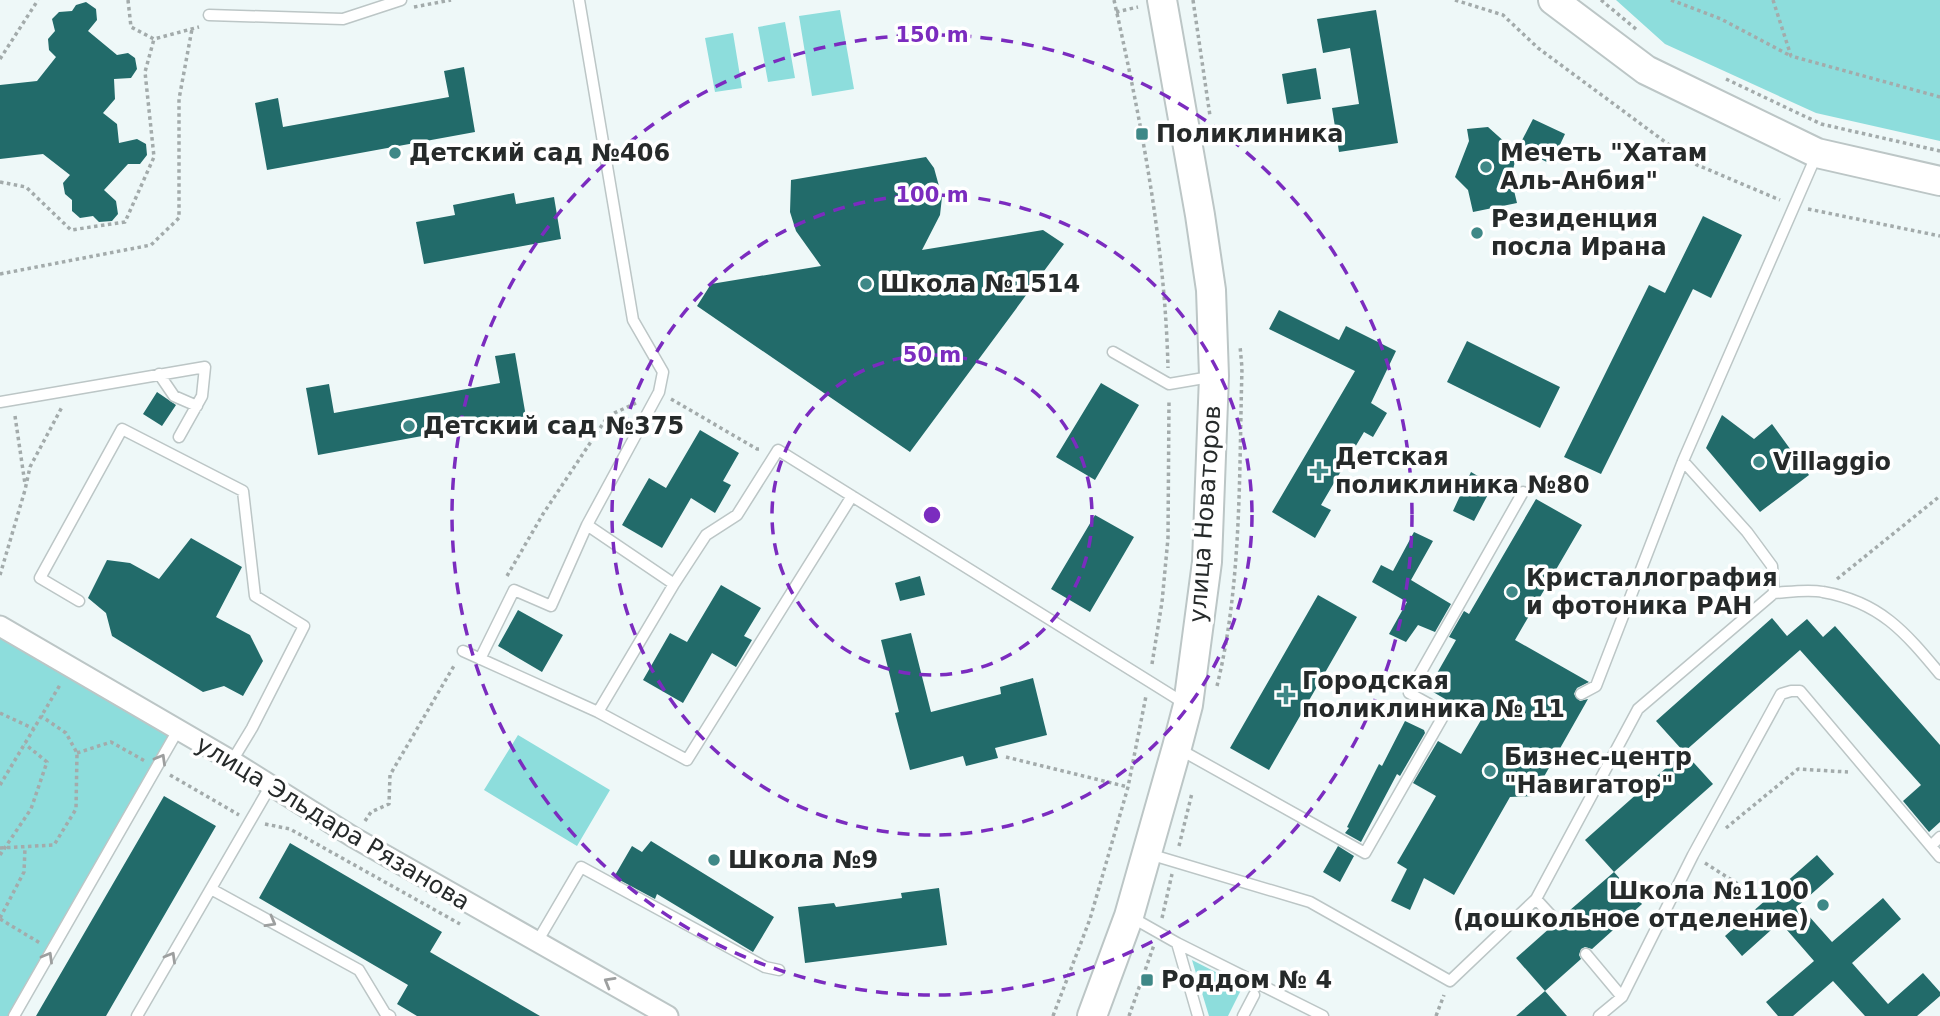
<svg xmlns="http://www.w3.org/2000/svg" width="1940" height="1016" font-family="'DejaVu Sans',sans-serif">
  <style>
    .green { fill: #8ddddc }
    .building { fill: #226b6a }
    .lines { fill: none; stroke-linecap: round; stroke-linejoin: round }
    .lane-casing { stroke: #bcc6c6; stroke-width: 13 }
    .street-casing { stroke: #bcc6c6; stroke-width: 23 }
    .secondary-casing { stroke: #bcc6c6; stroke-width: 32 }
    .path { stroke: #a3abab; stroke-width: 3.5; stroke-dasharray: 3.5 3.5; stroke-linecap: butt }
    .lane { stroke: #fff; stroke-width: 10 }
    .street { stroke: #fff; stroke-width: 19 }
    .secondary { stroke: #fff; stroke-width: 28 }
    .oneway { stroke: #9d9f9f }
    .ring { fill: none; stroke: #7b2cbf; stroke-width: 3.5; stroke-dasharray: 12 9 }
    .poi-dot { fill: #3f8887; stroke: #fff; stroke-width: 2.5 }
    .labels { text-anchor: middle; stroke-width: 7; stroke-linejoin: round; paint-order: stroke }
    .poi-label { font-size: 24px; font-weight: bold; fill: #262a2a; stroke: #fff; text-anchor: start }
    .street-label { font-size: 24px; fill: #262a2a; stroke: #fff }
    .centre { fill: #7b2cbf; stroke: #fff; stroke-width: 3.5 }
    .ring-label { font-size: 21px; text-anchor: middle; font-weight: bold; fill: #7b2cbf; stroke: #fff; stroke-width: 7; stroke-linejoin: round; paint-order: stroke }
  </style>
  <rect width="100%" height="100%" fill="#eef8f8"/>
  <!-- green -->
  <path class="green" d="M1616,0H1940V141L1816,113L1665,44Z
    M840,10L854,89L812,96L799,16Z
    M785,22L795,78L768,82L758,27Z
    M733,33L742,88L715,92L705,38Z
    M0,638L169,736L9,1016H0Z
    M518,735L610,790L577,846L484,790Z
    M1192,960L1243,986L1228,1016H1209Z"/>
  <!-- building -->
  <path class="building" d="M86,2L96,9L97,20L88,31L117,55L128,53L135,58L137,69L131,78L114,79L115,99L103,113L117,124L119,143L137,139L146,144L147,155L140,164H128L104,190L116,201L118,214L112,221L99,222L93,216L80,218L72,211V200L65,194L63,183L70,175L43,154L0,159V85L37,81L56,57L49,50L48,39L55,31L52,19L59,12L72,11L76,5Z
    M1376,10L1398,143L1339,152L1332,108L1359,104L1350,48L1323,53L1317,19Z
    M464,67L475,132L267,170L255,103L278,98L283,127L449,97L444,71Z
    M1316,68L1321,99L1287,104L1282,74Z
    M1533,119L1565,134L1551,164L1518,148Z
    M1488,127L1517,153L1511,178L1517,203L1473,212L1468,190L1455,177L1469,141L1467,129Z
    M926,157L934,168L942,197L940,215L922,250L1043,230L1064,244L910,452L697,306L711,284L821,266L796,231L790,212L791,180Z
    M514,193L516,204L554,197L561,239L424,264L416,222L455,215L453,205Z
    M1703,216L1742,235L1711,298L1693,289L1601,474L1564,457L1649,285L1665,293Z
    M1279,310L1339,340L1346,326L1396,351L1371,403L1387,413L1373,437L1364,432L1321,505L1331,510L1315,538L1272,512L1355,371L1269,329Z
    M1467,341L1560,387L1540,428L1447,382Z
    M515,353L526,417L318,455L306,388L329,384L334,413L500,383L495,356Z
    M1101,383L1139,405L1095,480L1056,457Z
    M157,392L176,405L162,426L143,414Z
    M1722,415L1754,439L1772,424L1809,475L1760,512L1706,448Z
    M700,430L739,453L723,481L731,485L715,513L691,498L662,548L622,525L649,478L666,488Z
    M1471,472L1493,485L1474,521L1453,511Z
    M1536,499L1582,525L1515,640L1589,682L1577,688L1574,694L1580,701L1588,699L1533,796L1510,797L1454,895L1424,878L1410,910L1391,901L1407,869L1397,863L1436,796L1413,783L1438,741L1461,754L1481,720L1428,689L1456,640L1449,637L1464,611L1469,614Z
    M1095,515L1134,537L1090,612L1051,589Z
    M1414,532L1433,541L1411,580L1451,604L1435,632L1418,625L1406,642L1389,634L1407,602L1372,582L1381,565L1393,571Z
    M191,538L242,567L216,617L250,635L263,661L243,696L224,686L203,692L112,636L106,613L88,598L107,560L130,563L159,579Z
    M920,576L925,595L900,601L895,583Z
    M721,585L761,608L744,636L752,640L736,667L712,653L683,703L643,680L670,633L687,642Z
    M1318,595L1357,617L1269,770L1230,748Z
    M518,610L563,635L542,672L498,646Z
    M1772,618L1787,636L1807,619L1823,637L1835,626L1940,745V822L1929,832L1903,801L1921,785L1800,650L1684,752L1656,721Z
    M911,633L931,712L1001,694L1000,687L1033,678L1047,735L995,748L998,758L966,766L963,756L910,770L895,713L899,712L881,640Z
    M1405,721L1424,730L1425,733L1400,776L1397,774L1361,842L1345,833L1349,828L1347,827L1379,764L1382,766Z
    M1684,752L1713,784L1614,872L1585,840Z
    M164,796L216,826L106,1016H36Z
    M651,841L774,917L753,952L657,894L655,899L614,877L632,846L642,852Z
    M290,843L442,932L430,952L540,1016H417L397,1004L408,985L259,898Z
    M1338,846L1354,856L1340,882L1323,872Z
    M1817,855L1834,874L1799,905L1832,942L1883,898L1901,919L1852,963L1888,1004L1923,973L1940,992V996L1917,1016H1865L1833,981L1793,1016H1778L1766,1002L1814,961L1780,922L1742,956L1725,936Z
    M1614,872L1642,904L1592,949L1585,947L1581,949L1579,955L1581,959L1545,991L1516,958L1551,927L1555,929L1561,928L1564,924L1562,917Z
    M939,888L947,945L805,963L798,907L834,903L836,907L902,898L901,893Z
    M1545,991L1567,1016H1516Z"/>
  <g class="lines">
    <!-- lane casing -->
    <g class="lane-casing">
      <path id="lane" d="M579,0L633,320L663,372L659,392L587,525L674,584L598,712L687,760L852,496
        M209,15L343,19L401,0
        M1816,156L1683,461L1747,532L1772,566L1774,593C1790,592 1808,589 1823,592C1880,602 1905,632 1940,674
        M1113,352L1169,384L1210,377
        M159,374L174,396L197,406
        M0,402L205,367L202,396L179,437
        M674,584L706,535L737,515L778,450L1184,703
        M79,601L40,578L122,429L243,491L255,596L304,626L252,728L232,761
        M463,651L598,712
        M480,659L514,590L551,606L587,525
        M1581,694L1596,686L1683,461
        M1179,749L1365,853L1445,713L1409,693L1523,492
        M1931,846L1940,837
        M1149,854L1310,902L1450,981L1536,899L1557,922
        M211,889L359,970L385,1013L390,1016
        M1536,899L1638,709L1774,593
        M1131,917L1177,943L1198,1016
        M537,942L581,867L765,967L779,970
        M1177,943L1323,1016
        M1586,954L1622,997L1599,1016
        M1622,997L1693,855L1781,694L1791,691H1800L1940,857
        M14,1016L178,730
        M137,1016L271,785
        M1243,1016L1254,995"/>
    </g>
    <!-- street casing -->
    <g class="street-casing">
      <path id="street" d="M0,626L232,761L353,837L668,1016"/>
    </g>
    <!-- secondary casing -->
    <g class="secondary-casing">
      <path id="secondary" d="M1553,0L1646,70L1817,153L1940,181
        M1092,1016L1129,916L1177,747L1188,705L1207,562L1214,376L1211,290L1200,215L1162,0"/>
    </g>
    <!-- path -->
    <path class="path" d="M128,0L131,27L154,39L199,27
      M1114,0C1141,121 1165,243 1168,368
      M1193,0L1210,116
      M1455,0L1503,15L1538,48L1695,164L1780,200
      M1601,0L1637,30
      M1671,0L1721,19L1789,55
      M1773,0L1791,56L1940,97
      M414,7L451,0
      M1116,12L1138,7
      M0,59L38,0
      M1726,79L1821,124L1940,151
      M0,182L26,187L71,230L125,222L154,157L145,72L154,39
      M1808,209L1940,236
      M0,274L151,245L179,218V99L192,29
      M671,399L757,449H762
      M15,416L25,484
      M0,575L25,490L30,467L62,407
      M507,576L543,514L608,416L636,403
      M1837,579L1940,496
      M1152,664L1162,602L1168,538L1169,400
      M1217,686C1242,584 1239,473 1242,368L1240,346
      M0,713L34,729
      M77,753L111,742L145,761
      M1006,757L1128,787
      M170,775L239,815
      M0,785L60,685
      M365,821L371,812L389,804L390,775L455,664
      M265,824L290,829L460,924
      M1726,828L1798,769L1848,772
      M1179,846L1192,793
      M0,848L54,845L76,809L77,753L66,733L41,716
      M0,855L31,809L47,762L25,744
      M1705,863L1763,900
      M0,918L24,872L25,848
      M1162,918L1172,874
      M0,919L40,943
      M1053,1016L1090,919L1128,787L1146,696
      M1129,1016L1154,945
      M1436,1016L1444,995"/>
    <!-- lane -->
    <use href="#lane" class="lane"/>
    <!-- street -->
    <use href="#street" class="street"/>
    <!-- secondary -->
    <use href="#secondary" class="secondary"/>
  </g>
  <!-- one-way arrows -->
  <defs><path id="oneway-chevron" d="M-2-3.5L2.5 0L-2 3.5" fill="none" stroke-width="1.6" stroke-linecap="round" stroke-linejoin="round" transform="scale(1.75)"/></defs>
  <g class="oneway">
    <use href="#oneway-chevron" transform="translate(161 759) rotate(-60)"/>
    <use href="#oneway-chevron" transform="translate(271 922) rotate(29)"/>
    <use href="#oneway-chevron" transform="translate(48 957) rotate(-60)"/>
    <use href="#oneway-chevron" transform="translate(171 957) rotate(-60)"/>
    <use href="#oneway-chevron" transform="translate(609 982) rotate(-150)"/>
  </g>
  <!-- distance rings -->
  <g class="ring">
    <circle cx="932" cy="515" r="160"/>
    <circle cx="932" cy="515" r="320"/>
    <circle cx="932" cy="515" r="480"/>
  </g>
  <!-- markers -->
  <g class="poi-dot">
    <rect x="1135" y="127" width="14" height="14" rx="3.5"/>
    <circle cx="395" cy="153" r="7"/>
    <circle cx="1486" cy="167" r="7"/>
    <circle cx="1477" cy="233" r="7"/>
    <circle cx="866" cy="284" r="7"/>
    <circle cx="409" cy="426" r="7"/>
    <circle cx="1759" cy="462" r="7"/>
    <path d="M1315.5 460.5h7v7h7v7h-7v7h-7v-7h-7v-7h7z"/>
    <circle cx="1512" cy="592" r="7"/>
    <path d="M1282.5 684.5h7v7h7v7h-7v7h-7v-7h-7v-7h7z"/>
    <circle cx="1490" cy="771" r="7"/>
    <circle cx="714" cy="860" r="7"/>
    <circle cx="1823" cy="905" r="7"/>
    <rect x="1140" y="973" width="14" height="14" rx="3.5"/>
  </g>
  <g class="labels">
    <!-- poi labels -->
    <g class="poi-label">
      <text x="1156" y="142">Поликлиника</text>
      <text x="409" y="161">Детский сад №406</text>
      <text x="1500" y="161">Мечеть "Хатам<tspan x="1500" dy="28">Аль-Анбия"</tspan></text>
      <text x="1491" y="227">Резиденция<tspan x="1491" dy="28">посла Ирана</tspan></text>
      <text x="880" y="292">Школа №1514</text>
      <text x="423" y="434">Детский сад №375</text>
      <text x="1335" y="465">Детская<tspan x="1335" dy="28">поликлиника №80</tspan></text>
      <text x="1773" y="470">Villaggio</text>
      <text x="1526" y="586">Кристаллография<tspan x="1526" dy="28">и фотоника РАН</tspan></text>
      <text x="1302" y="689">Городская<tspan x="1302" dy="28">поликлиника № 11</tspan></text>
      <text x="1504" y="765">Бизнеc-центр<tspan x="1504" dy="28">"Навигатор"</tspan></text>
      <text x="728" y="868">Школа №9</text>
      <text x="1809" y="899" text-anchor="end">Школа №1100<tspan x="1809" dy="28">(дошкольное отделение)</tspan></text>
      <text x="1161" y="988">Роддом № 4</text>
    </g>
    <!-- street labels -->
    <g class="street-label">
      <text transform="translate(1205 514) rotate(-86)" y="8">улица Новаторов</text>
      <text transform="translate(333 823) rotate(31)" y="8">улица Эльдара Рязанова</text>
    </g>
  </g>
  <circle cx="932" cy="515" r="10" class="centre"/>
  <g class="ring-label">
    <text x="932" y="42">150 m</text>
    <text x="932" y="202">100 m</text>
    <text x="932" y="362">50 m</text>
  </g>
</svg>
